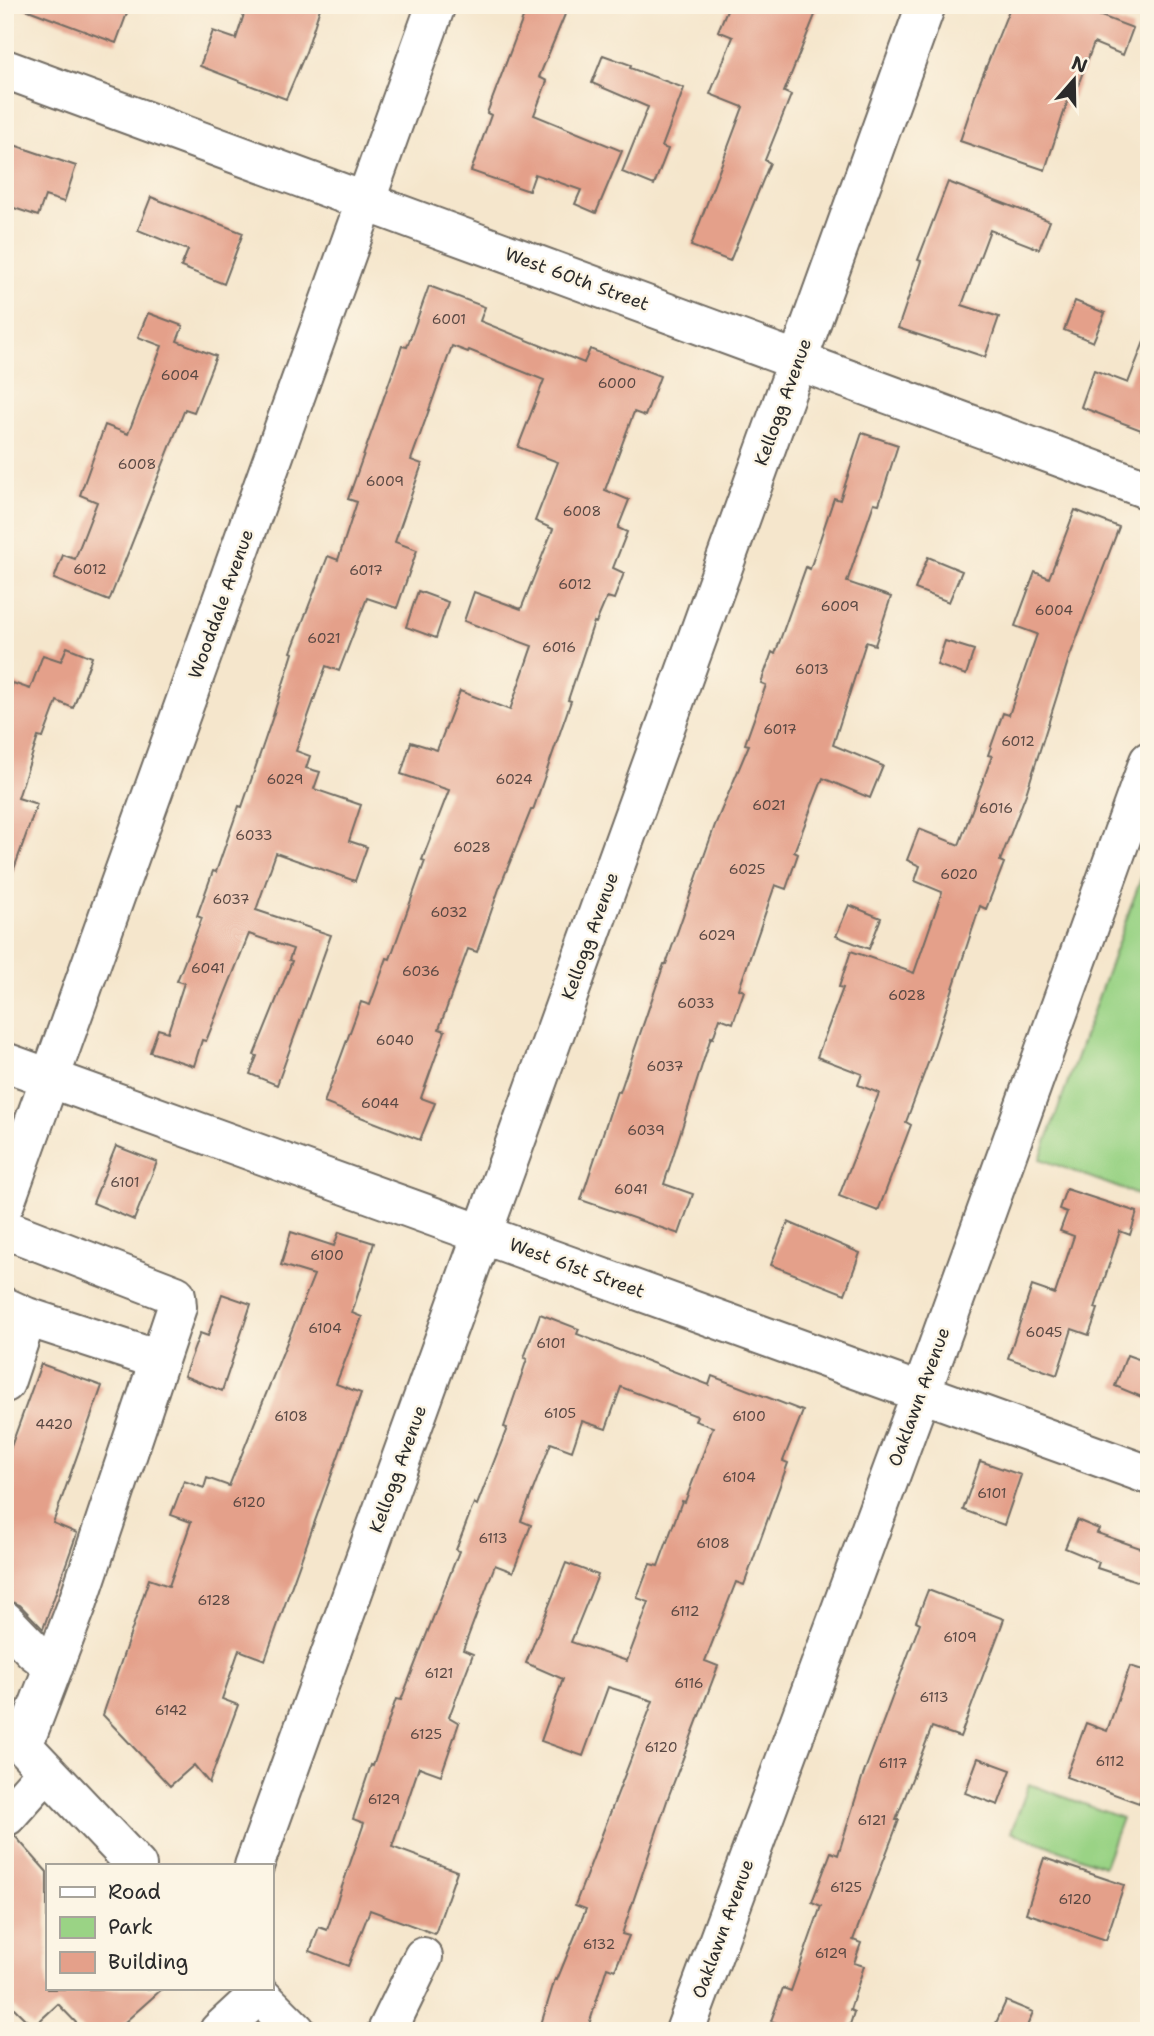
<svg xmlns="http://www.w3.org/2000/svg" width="1154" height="2036" font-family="'Shantell Sans',sans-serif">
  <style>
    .green { fill: #9ad385; stroke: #627f58; stroke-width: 2 }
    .building { fill: #e4a08a }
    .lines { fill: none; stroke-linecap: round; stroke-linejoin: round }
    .minor-casing { stroke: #726c63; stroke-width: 42 }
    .minor { stroke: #fff; stroke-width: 38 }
    .labels { text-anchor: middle; stroke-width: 5; stroke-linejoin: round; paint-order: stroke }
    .number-label { font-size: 14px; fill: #594843 }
    .street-label { font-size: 18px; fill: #2b2b2b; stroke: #fcf5e5 }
  </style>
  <rect width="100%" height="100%" fill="#fcf5e5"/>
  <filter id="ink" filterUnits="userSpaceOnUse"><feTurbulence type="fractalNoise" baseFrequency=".0143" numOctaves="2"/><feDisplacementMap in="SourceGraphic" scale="14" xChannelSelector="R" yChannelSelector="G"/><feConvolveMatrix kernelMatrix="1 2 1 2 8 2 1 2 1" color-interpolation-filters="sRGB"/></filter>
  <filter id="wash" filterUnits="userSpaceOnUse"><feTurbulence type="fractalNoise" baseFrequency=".00686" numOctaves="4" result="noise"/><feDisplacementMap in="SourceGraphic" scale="28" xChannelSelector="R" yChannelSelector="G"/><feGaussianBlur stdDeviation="1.57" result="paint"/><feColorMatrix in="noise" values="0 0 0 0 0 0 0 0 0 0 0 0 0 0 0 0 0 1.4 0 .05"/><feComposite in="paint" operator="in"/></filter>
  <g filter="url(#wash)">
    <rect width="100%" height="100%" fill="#f5e6cc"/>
    <!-- green -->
    <path class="green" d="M1149,856V1199L1040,1159Z
      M1029,1784L1122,1818L1104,1866L1011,1832Z"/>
    <g id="blocks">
      <!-- building -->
      <path class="building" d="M23,5H130L116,43L23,8Z
        M247,5H321L306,52L286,99L200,66L213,31L236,39Z
        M528,5H550L566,12L539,77L547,81L534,115L622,151L596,213L575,204L581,190L535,174L529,191L471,171L491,115L487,113Z
        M729,5H819L784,92L791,95L765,160L770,163L730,261L691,246L743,107L710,94L733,37L718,31Z
        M1011,5H1072L1133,28L1123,55L1094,43L1073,98L1069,97L1045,170L960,141L978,87Z
        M603,55L631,65L630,68L684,88L662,147L668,149L654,185L622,172L648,107L592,83Z
        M5,142L76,166L64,202L45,196L38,216L5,205Z
        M948,182L1050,221L1039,249L990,230L962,305L999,317L985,357L898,328L921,261L918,260Z
        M151,197L243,233L224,284L181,267L188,250L138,230Z
        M429,286L485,307L480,321L584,363L590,349L660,376L645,416L634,412L605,490L629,500L618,528L627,532L613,568L624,573L614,599L607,597L596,623L594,622L568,700L571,701L533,810H531L499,889L477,952L468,949L439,1029L445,1031L421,1098L435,1103L420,1140L324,1103L361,1002L370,1005L387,958L390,959L425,861L422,860L449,790L401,774L411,742L437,750L460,691L510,710L532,646L464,621L474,592L521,609L553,529L535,521L558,462L518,447L544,380L469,350L468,352L452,346L411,460L422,464L395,542L417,550L397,608L367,598L339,671L326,666L296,751L310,756L306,768L320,772L314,789L361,805L349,841L367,847L355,881L276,853L256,910L331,935L277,1085L250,1074L257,1056L254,1055L292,961L289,960L293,949L249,934L206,1041L202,1040L194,1066L150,1052L158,1029L168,1032L184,983L177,981L202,918L197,916L213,871L216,872L239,806L242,807L272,719L293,653L291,652L328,556L338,560L357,502L348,499L402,346L407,347Z
        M1075,301L1105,313L1093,342L1064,330Z
        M148,313L183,326L177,341L216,356L194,412L185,409L109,601L54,579L63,555L75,559L97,502L80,495L105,425L128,434L162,346L138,337Z
        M1147,334H1149V433L1081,407L1094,370L1128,383Z
        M862,433L898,445L879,504L874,503L847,582L891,597L875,645L866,642L833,745L883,766L870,798L823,778L794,852L798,854L786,889L775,885L739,989L744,991L733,1023L720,1018L713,1038L711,1037L664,1184L693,1194L679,1234L581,1200L617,1091L620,1092L664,964H666L715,825L749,745L745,744L766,685L761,683L772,652L775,654L806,567L810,569L834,498L840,500Z
        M1075,510L1119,527L1068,661L1026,794L1000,861L1004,863L986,909L980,906L931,1055L906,1122L911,1125L878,1211L839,1196L879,1093L858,1085L862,1074L817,1057L843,988L839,987L851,951L914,973L942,892L915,881L920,866L907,860L919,829L959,845L992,756L988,755L1003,713L1009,715L1037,634L1015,626L1035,572L1049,578Z
        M928,557L962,571L949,602L915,589Z
        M418,591L448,602L436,638L406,627Z
        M945,641L974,650L966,675L937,665Z
        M67,647L92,657L73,708L57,701L43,738L38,737L18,798L37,804L9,883H5V704L13,683L30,689L43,655L61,661Z
        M849,905L881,918L869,949L836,936Z
        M116,1146L157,1162L134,1220L93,1203Z
        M1066,1189L1137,1212L1130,1235L1120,1231L1095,1308L1098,1309L1089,1335L1072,1329L1057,1375L1008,1358L1032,1286L1055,1294L1074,1236L1060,1231L1067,1212L1059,1209Z
        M788,1222L860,1253L845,1294L771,1265Z
        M291,1232L334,1246L339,1232L374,1243L352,1313L362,1317L336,1384L361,1393L265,1660L239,1650L222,1699L238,1705L209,1783L194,1765L170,1786L103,1715L149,1579L169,1586L191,1522L171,1515L184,1481L204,1488L207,1478L229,1486L314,1275L281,1265Z
        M222,1294L251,1304L222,1391L184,1376L200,1333L208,1336Z
        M540,1314L579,1329L577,1334L709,1385L712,1376L803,1411L783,1461L788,1463L744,1585L736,1582L705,1661L718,1666L669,1795L622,1934L629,1936L615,1970L607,1967L587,2031H539L555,1979L557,1980L586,1909L575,1905L653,1701L608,1687L583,1756L541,1741L563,1679L526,1663L566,1563L598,1575L571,1642L627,1661L649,1602L637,1598L650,1564L658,1566L682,1501L685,1502L713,1427L695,1421L697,1416L621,1387L606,1429L582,1421L572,1451L551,1443L521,1521L531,1525L513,1572L495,1565L463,1650L473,1654L449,1717L459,1723L441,1775L419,1767L392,1847L457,1871L435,1934L370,1910L348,1966L310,1951L319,1927L327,1930L364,1823L353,1819L371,1765L373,1766L396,1699L401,1700L459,1551L456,1550L474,1503L477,1505L507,1428L504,1427L527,1359L524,1358Z
        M1127,1355L1149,1363V1400L1115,1386Z
        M41,1364L102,1386L53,1523L77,1533L43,1629L20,1605L5,1599V1463Z
        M980,1461L1021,1475L1004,1525L963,1510Z
        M1077,1520L1099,1529L1097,1533L1149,1551V1585L1097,1568L1099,1562L1065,1548Z
        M928,1590L1004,1619L960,1737L932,1727L896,1820H899L853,1940L861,1943L854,1963L864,1966L850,2010L854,2012L848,2031H799L771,2021L783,1988L791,1991L821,1906L812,1902L831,1852L838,1855L862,1778L920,1623L916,1621Z
        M1130,1666L1149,1672V1776L1139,1803L1066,1777L1086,1723L1107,1731Z
        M978,1758L1011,1770L998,1805L965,1793Z
        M15,1836L47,1872V1989H162L115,2031H84L58,2004L33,2027L5,1999V1837Z
        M1044,1858L1124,1885L1106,1940L1026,1913Z
        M1006,2001L1033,2012L1025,2031H1014L996,2023Z"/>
    </g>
  </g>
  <g filter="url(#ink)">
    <use href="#blocks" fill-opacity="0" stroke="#726c63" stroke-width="2"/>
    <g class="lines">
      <!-- minor casing -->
      <g class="minor-casing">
        <path id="minor" d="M5,69L1149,490
          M5,1062L1149,1475
          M5,1203L436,5
          M5,1229L176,1295L177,1307L77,1605L23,1746
          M5,1307L27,1317L159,1360
          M5,1383L27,1317
          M5,1621L34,1651L54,1666
          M6,1728L137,1866
          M7,1816L47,1771
          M254,1866L926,5
          M254,1989L296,2031
          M219,2031L259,1994
          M387,2031L423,1957
          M685,2031L921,1393L1149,761"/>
      </g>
      <!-- minor -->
      <use href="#minor" class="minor"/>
    </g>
  </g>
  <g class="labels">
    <!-- number labels -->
    <g class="number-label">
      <text x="449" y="324">6001</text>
      <text x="180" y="380">6004</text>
      <text x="617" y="388">6000</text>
      <text x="137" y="469">6008</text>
      <text x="385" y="486">6009</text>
      <text x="582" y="516">6008</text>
      <text x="90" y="574">6012</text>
      <text x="366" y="575">6017</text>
      <text x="575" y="589">6012</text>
      <text x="840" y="611">6009</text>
      <text x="1054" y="615">6004</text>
      <text x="324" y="643">6021</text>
      <text x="559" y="652">6016</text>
      <text x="812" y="674">6013</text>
      <text x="780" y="734">6017</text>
      <text x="1018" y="746">6012</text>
      <text x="285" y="784">6029</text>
      <text x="514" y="784">6024</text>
      <text x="769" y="810">6021</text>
      <text x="996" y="813">6016</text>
      <text x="254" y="840">6033</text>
      <text x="472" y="852">6028</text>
      <text x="747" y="874">6025</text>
      <text x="959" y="879">6020</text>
      <text x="231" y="904">6037</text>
      <text x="449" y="917">6032</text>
      <text x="717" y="940">6029</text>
      <text x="208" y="973">6041</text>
      <text x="421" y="976">6036</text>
      <text x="907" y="1000">6028</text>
      <text x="696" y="1008">6033</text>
      <text x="395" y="1045">6040</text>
      <text x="665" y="1071">6037</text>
      <text x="380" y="1108">6044</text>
      <text x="646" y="1135">6039</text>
      <text x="125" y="1187">6101</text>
      <text x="631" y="1194">6041</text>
      <text x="327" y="1260">6100</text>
      <text x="325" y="1333">6104</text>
      <text x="1044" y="1337">6045</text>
      <text x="551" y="1348">6101</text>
      <text x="560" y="1418">6105</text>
      <text x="291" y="1421">6108</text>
      <text x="749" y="1421">6100</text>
      <text x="54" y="1429">4420</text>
      <text x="739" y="1482">6104</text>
      <text x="992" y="1498">6101</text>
      <text x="249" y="1507">6120</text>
      <text x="493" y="1543">6113</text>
      <text x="713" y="1548">6108</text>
      <text x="214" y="1605">6128</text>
      <text x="685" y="1616">6112</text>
      <text x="960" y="1642">6109</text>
      <text x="439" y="1678">6121</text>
      <text x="689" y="1688">6116</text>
      <text x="934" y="1702">6113</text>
      <text x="171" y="1715">6142</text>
      <text x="426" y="1739">6125</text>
      <text x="661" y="1752">6120</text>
      <text x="1110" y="1766">6112</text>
      <text x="893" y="1768">6117</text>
      <text x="384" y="1804">6129</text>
      <text x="872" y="1825">6121</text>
      <text x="846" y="1892">6125</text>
      <text x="1075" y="1904">6120</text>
      <text x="599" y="1949">6132</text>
      <text x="831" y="1958">6129</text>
    </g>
    <!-- street labels -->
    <g class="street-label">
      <text transform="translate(577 279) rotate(20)" y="6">West 60th Street</text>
      <text transform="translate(783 402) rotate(-70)" y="6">Kellogg Avenue</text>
      <text transform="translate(221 604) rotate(-70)" y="6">Wooddale Avenue</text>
      <text transform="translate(590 936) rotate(-70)" y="6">Kellogg Avenue</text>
      <text transform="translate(577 1268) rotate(20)" y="6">West 61st Street</text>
      <text transform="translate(919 1397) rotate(-70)" y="6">Oaklawn Avenue</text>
      <text transform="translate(398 1469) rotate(-70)" y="6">Kellogg Avenue</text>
      <text transform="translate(723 1929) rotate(-70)" y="6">Oaklawn Avenue</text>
    </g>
  </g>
  <!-- margin -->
  <rect width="1154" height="2036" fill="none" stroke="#fcf5e5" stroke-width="28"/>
  <!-- legend -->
  <rect x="46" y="1864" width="228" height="126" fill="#fcf5e5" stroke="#a8a49b" stroke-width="2"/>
  <rect x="60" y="1887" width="35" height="10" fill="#ffffff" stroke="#a8a49b" stroke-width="2"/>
  <text x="108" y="1899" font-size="21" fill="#2b2b2b">Road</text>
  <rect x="60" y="1917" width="35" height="21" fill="#9ad385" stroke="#a8a49b" stroke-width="2"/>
  <text x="108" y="1934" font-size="21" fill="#2b2b2b">Park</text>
  <rect x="60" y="1952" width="35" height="21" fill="#e4a08a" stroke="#a8a49b" stroke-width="2"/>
  <text x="108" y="1969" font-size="21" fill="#2b2b2b">Building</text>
  <!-- north arrow -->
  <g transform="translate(1074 80) rotate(20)" stroke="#fcf5e5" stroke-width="5" paint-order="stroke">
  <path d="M0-5L12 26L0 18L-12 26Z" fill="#2b2b2b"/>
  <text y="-10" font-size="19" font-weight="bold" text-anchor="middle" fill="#2b2b2b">N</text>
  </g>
</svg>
